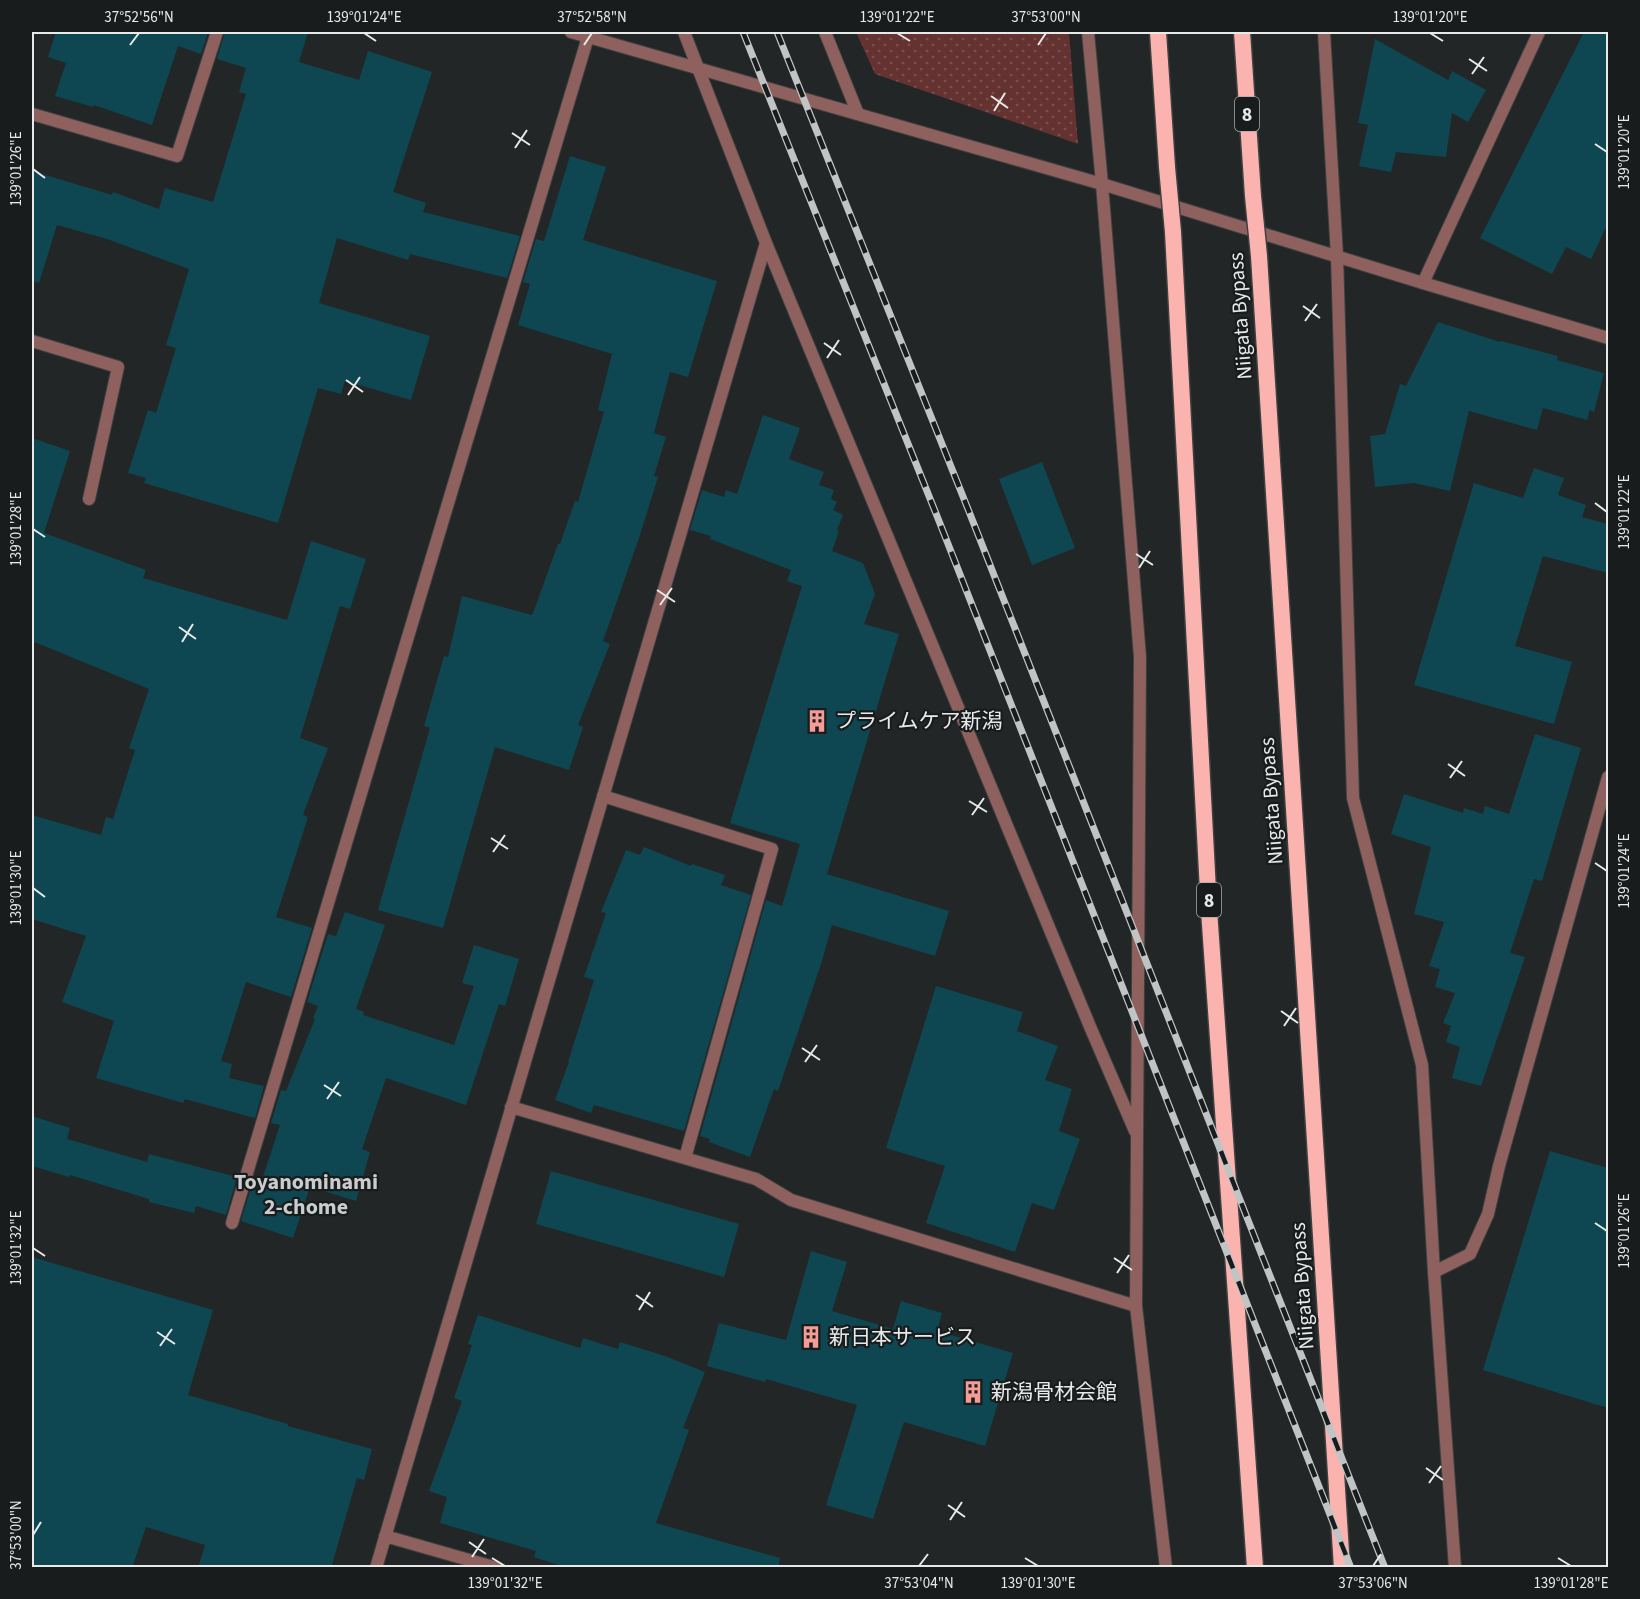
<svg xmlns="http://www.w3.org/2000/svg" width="1640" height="1599" font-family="'Source Sans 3','Noto Sans JP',sans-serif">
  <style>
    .park { fill: url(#park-dots) }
    .building { fill: #0e4752 }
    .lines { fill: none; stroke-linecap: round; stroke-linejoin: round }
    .minor-casing { stroke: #3e4141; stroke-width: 14 }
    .tertiary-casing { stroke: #3e4141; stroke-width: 14 }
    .trunk-casing { stroke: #3e4141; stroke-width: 19 }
    .minor { stroke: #8f615e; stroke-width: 12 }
    .tertiary { stroke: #8f615e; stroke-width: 12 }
    .trunk { stroke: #fab3af; stroke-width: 16 }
    .rail-casing { stroke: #c1c4c4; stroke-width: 7 }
    .rail { stroke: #191c1d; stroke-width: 4.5; stroke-dasharray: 14; stroke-linecap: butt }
    .trunk-bridge-casing { stroke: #3e4141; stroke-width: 19; stroke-linecap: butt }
    .trunk-bridge { stroke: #fab3af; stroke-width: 16 }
    .ticks { fill: none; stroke: #e8eaea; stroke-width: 2 }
    .labels { text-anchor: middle; stroke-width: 4.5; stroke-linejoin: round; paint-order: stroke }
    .shield { fill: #191c1d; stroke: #aaacac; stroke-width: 1.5 }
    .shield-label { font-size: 20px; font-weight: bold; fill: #e8eaea }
    .street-label { font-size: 21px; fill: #e8eaea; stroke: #191c1d }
    .poi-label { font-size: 21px; fill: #e8eaea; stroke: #191c1d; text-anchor: start }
    .neighbourhood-label { font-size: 22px; font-weight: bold; fill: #c9cdce; stroke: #191c1d }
    .neatline { fill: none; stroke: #e8eaea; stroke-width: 2 }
    .ticks-label { font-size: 15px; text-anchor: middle; fill: #e8eaea }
  </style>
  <defs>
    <pattern id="park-dots" width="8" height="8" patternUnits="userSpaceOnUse" patternTransform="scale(1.5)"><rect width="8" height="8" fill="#643230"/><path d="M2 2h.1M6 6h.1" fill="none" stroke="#7a504e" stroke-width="1.8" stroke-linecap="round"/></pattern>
  </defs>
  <rect width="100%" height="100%" fill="#222626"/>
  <!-- park -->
  <path class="park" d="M856,32H1069L1078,144L875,74Z"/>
  <!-- building -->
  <path class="building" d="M56,32H208L201,54L178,46L152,125L94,105L93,107L55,96L66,63L48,57Z
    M225,32H308L299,62L359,80L368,51L432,72L393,192L426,203L423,212L520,236L507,278L410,254L408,260L337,238L319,303L430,336L411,400L345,381L341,394L318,388L278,523L144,483L146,478L128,473L148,410L156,413L176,348L166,345L189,269L107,239L57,225L39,283L32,281V171L112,195L113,192L159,209L165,188L213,202L246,94L239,92L246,68L217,59Z
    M1584,32H1608V223L1591,259L1566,247L1552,274L1480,238Z
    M1375,39L1448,80L1452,71L1486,90L1468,122L1452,113L1446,157L1396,152L1391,172L1359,166L1368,125L1358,123Z
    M570,156L606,167L583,240L717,281L688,377L670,372L654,433L666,437L654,476L658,477L640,535L603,641L610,644L578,725L583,727L569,770L495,747L443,928L378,910L430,728L424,726L444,656L448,657L462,596L532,615L533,613L558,544H560L575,501L578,502L604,412L598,410L612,354L518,325L530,284L523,282L536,239L544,241Z
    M1438,322L1500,342L1501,341L1558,356L1557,360L1604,373L1594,412L1590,410L1587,420L1543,408L1537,430L1469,411L1450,491L1414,483L1375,487L1370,436L1385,434L1400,384L1406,386Z
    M763,415L800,428L789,459L824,472L819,485L834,490L831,499L837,502L833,510L843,515L837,530L839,531L832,551L863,563L875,594L864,624L899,634L827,874L949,911L935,956L832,925L822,961L778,1091L774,1089L750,1157L709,1142L710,1139L700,1136L766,900L782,906L800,844L730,823L802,586L787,581L791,570L710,539L711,536L690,530L702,490L724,497L726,490L737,494Z
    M32,438L70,451L44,533L146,570L143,578L287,620L311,541L366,559L350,609L340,606L300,738L328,748L303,815L308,817L276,917L312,928L291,997L246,982L221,1061L232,1064L229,1078L264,1086L255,1118L185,1099L183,1103L96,1078L114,1021L62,1002L86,936L32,919V815L101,835L106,817L113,819L135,750L129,748L149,689L32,641Z
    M1042,462L1075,548L1032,565L999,479Z
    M1534,468L1564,478L1558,495L1586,505L1582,517L1608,524V573L1543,556L1515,646L1572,662L1554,724L1414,685L1474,483L1523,498Z
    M1535,734L1581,748L1542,881L1534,879L1510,953L1525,957L1481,1086L1452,1078L1460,1047L1446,1042L1451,1026L1443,1023L1455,993L1435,987L1440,969L1429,966L1444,922L1414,914L1431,847L1391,834L1404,794L1463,813L1464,808L1483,814L1485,806L1509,814Z
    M644,847L691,866L692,864L725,875L721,885L751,895L684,1131L594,1105L591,1113L555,1100L569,1062H568L594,980L584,977L606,913L601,912L626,850L640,855Z
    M345,912L385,925L356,1009L364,1012L363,1015L454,1045L474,986L462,983L474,945L519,959L505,1006L499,1004L466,1105L386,1078L362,1149L370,1152L356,1201L310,1187L293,1238L241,1221L253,1181L261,1183L280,1125L271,1123L281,1090L286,1091L315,1019L313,1018L318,1006L307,1002L328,934L336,936Z
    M936,986L1023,1012L1017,1031L1058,1046L1045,1080L1072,1089L1059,1131L1080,1139L1054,1210L1032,1203L1015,1252L926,1223L945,1166L886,1148Z
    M32,1116L70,1128L67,1139L147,1162L149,1154L237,1177L226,1215L196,1206L194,1213L149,1202V1199L70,1175L69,1177L32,1166Z
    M1550,1151L1608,1168V1408L1483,1370Z
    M551,1171L739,1224L724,1277L536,1224Z
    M811,1251L847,1262L832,1311L893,1329L901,1301L942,1313L937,1331L1013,1353L985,1446L904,1422L873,1519L826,1505L857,1405L766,1379L765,1382L707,1366L719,1323L786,1340Z
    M32,1257L213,1310L188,1395L288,1424V1426L372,1449L364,1480L357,1478L331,1568H198L205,1545L146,1527L132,1568H32Z
    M478,1315L580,1348L583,1338L618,1349L620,1342L665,1356L705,1372L683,1428L689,1430L656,1523L780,1558L779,1568H567L534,1557L536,1551L440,1523L447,1497L429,1491L462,1401L454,1398L472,1345L468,1344Z"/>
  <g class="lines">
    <!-- minor casing -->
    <g class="minor-casing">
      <path id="minor" d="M825,32L858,114
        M1088,32L1102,184L1140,657L1136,1306L1166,1568
        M1324,32L1337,256L1353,798L1422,1065L1434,1272L1455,1568
        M32,114L177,156L217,32
        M766,243L1091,1029L1135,1131
        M1423,283L1539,32
        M32,341L118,367L89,499
        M603,796L772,849L685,1158
        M511,1107L756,1179L791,1200L1136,1306
        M232,1223L588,37
        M1434,1272L1470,1254L1488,1214L1499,1166L1608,777
        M385,1536L497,1568
        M376,1568L766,243L684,32"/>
    </g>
    <!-- tertiary casing -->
    <g class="tertiary-casing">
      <path id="tertiary" d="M571,32L1102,184L1423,283L1608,338"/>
    </g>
    <!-- trunk casing -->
    <g class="trunk-casing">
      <path id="trunk" d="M1158,32L1167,167
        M1242,32L1253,196
        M1173,232L1209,910L1255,1568
        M1259,256L1342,1568"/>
    </g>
    <!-- minor -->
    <use href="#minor" class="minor"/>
    <!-- tertiary -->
    <use href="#tertiary" class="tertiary"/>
    <!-- trunk -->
    <use href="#trunk" class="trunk"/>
    <!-- rail casing -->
    <g class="rail-casing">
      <path id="rail" d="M743,32L939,521L1351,1568
        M777,32L968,509L1385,1568"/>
    </g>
    <!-- rail -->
    <use href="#rail" class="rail"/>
    <!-- trunk-bridge casing -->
    <g class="trunk-bridge-casing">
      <path id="trunk-bridge" d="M1167,167L1173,232
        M1253,196L1259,256"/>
    </g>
    <!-- trunk-bridge -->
    <use href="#trunk-bridge" class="trunk-bridge"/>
  </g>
  <!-- ticks -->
  <path class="ticks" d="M364,33L376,41M897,33L910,41M1430,33L1443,41M130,45L139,33M584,45L592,33M1038,45L1046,33M1469,59L1487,71M1472,74L1484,57M991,96L1008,108M994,111L1005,93M512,133L530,145M1595,144L1607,152M515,148L527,130M33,169L45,178M1303,306L1320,318M1305,321L1317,304M824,343L841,355M827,358L839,340M346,380L363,392M348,395L360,377M1595,503L1607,512M33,529L45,537M1136,554L1153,565M1139,568L1150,551M657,590L675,602M660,605L672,588M179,627L196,639M182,642L193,624M1448,764L1465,776M1450,778L1462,761M969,801L987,812M972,815L984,798M491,838L508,849M493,852L505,835M1595,863L1607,871M33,888L45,897M1281,1011L1298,1023M1284,1026L1296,1008M802,1048L820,1060M805,1062L817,1045M324,1085L341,1096M327,1099L339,1082M1595,1223L1607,1231M33,1248L45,1256M1114,1258L1132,1270M1117,1273L1129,1255M636,1295L653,1307M639,1310L650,1292M157,1332L175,1344M160,1346L172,1329M1426,1468L1443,1480M1429,1483L1441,1466M948,1505L965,1517M950,1520L962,1502M33,1535L41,1522M469,1542L486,1554M472,1557L484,1539M492,1558L505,1566M1025,1558L1038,1566M1558,1558L1571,1566M919,1566L928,1554M1373,1566L1381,1554"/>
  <!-- icons -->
  <defs>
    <g id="building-bare" transform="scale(1.8)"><path d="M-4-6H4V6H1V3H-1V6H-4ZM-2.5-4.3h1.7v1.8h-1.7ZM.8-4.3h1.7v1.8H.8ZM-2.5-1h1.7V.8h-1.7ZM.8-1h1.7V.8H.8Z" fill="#f59c96" stroke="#191c1d" stroke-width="2.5" paint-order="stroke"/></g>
  </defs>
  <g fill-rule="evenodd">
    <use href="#building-bare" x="817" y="721"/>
    <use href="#building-bare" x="811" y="1337"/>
    <use href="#building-bare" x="973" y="1392"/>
  </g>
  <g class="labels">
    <!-- shield labels -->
    <g class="shield">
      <rect x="1235" y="97" width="24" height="34" rx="4.5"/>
      <rect x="1197" y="883" width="24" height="34" rx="4.5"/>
    </g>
    <g class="shield-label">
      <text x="1247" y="121">8</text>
      <text x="1209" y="907">8</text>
    </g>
    <!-- street labels -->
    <g class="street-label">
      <text transform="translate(1240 316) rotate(-94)" y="7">Niigata Bypass</text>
      <text transform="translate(1271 801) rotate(-94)" y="7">Niigata Bypass</text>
      <text transform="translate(1302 1286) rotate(-94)" y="7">Niigata Bypass</text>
    </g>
    <!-- poi labels -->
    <g class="poi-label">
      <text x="835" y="728">プライムケア新潟</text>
      <text x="829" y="1344">新日本サービス</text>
      <text x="991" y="1399">新潟骨材会館</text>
    </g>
    <!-- neighbourhood labels -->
    <g class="neighbourhood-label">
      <text x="306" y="1189">Toyanominami<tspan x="306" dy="25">2-chome</tspan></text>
    </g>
  </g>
  <!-- border -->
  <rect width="1640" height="1599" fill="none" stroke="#191c1d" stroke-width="66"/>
  <rect x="33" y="33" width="1574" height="1533" class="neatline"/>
  <g class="ticks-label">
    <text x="139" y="22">37°52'56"N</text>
    <text x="364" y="22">139°01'24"E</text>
    <text x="592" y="22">37°52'58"N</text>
    <text x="897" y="22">139°01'22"E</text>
    <text x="1046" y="22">37°53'00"N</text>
    <text x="1430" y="22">139°01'20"E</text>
    <text transform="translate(1624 152) rotate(-90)" y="5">139°01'20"E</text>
    <text transform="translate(16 169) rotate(-90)" y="5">139°01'26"E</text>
    <text transform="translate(1624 512) rotate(-90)" y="5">139°01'22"E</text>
    <text transform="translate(16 529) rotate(-90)" y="5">139°01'28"E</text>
    <text transform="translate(1624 871) rotate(-90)" y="5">139°01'24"E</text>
    <text transform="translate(16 888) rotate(-90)" y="5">139°01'30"E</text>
    <text transform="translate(1624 1231) rotate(-90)" y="5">139°01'26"E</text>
    <text transform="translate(16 1248) rotate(-90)" y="5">139°01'32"E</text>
    <text transform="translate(16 1535) rotate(-90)" y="5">37°53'00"N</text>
    <text x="505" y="1588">139°01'32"E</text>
    <text x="919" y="1588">37°53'04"N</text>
    <text x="1038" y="1588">139°01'30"E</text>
    <text x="1373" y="1588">37°53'06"N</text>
    <text x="1571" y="1588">139°01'28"E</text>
  </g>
</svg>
